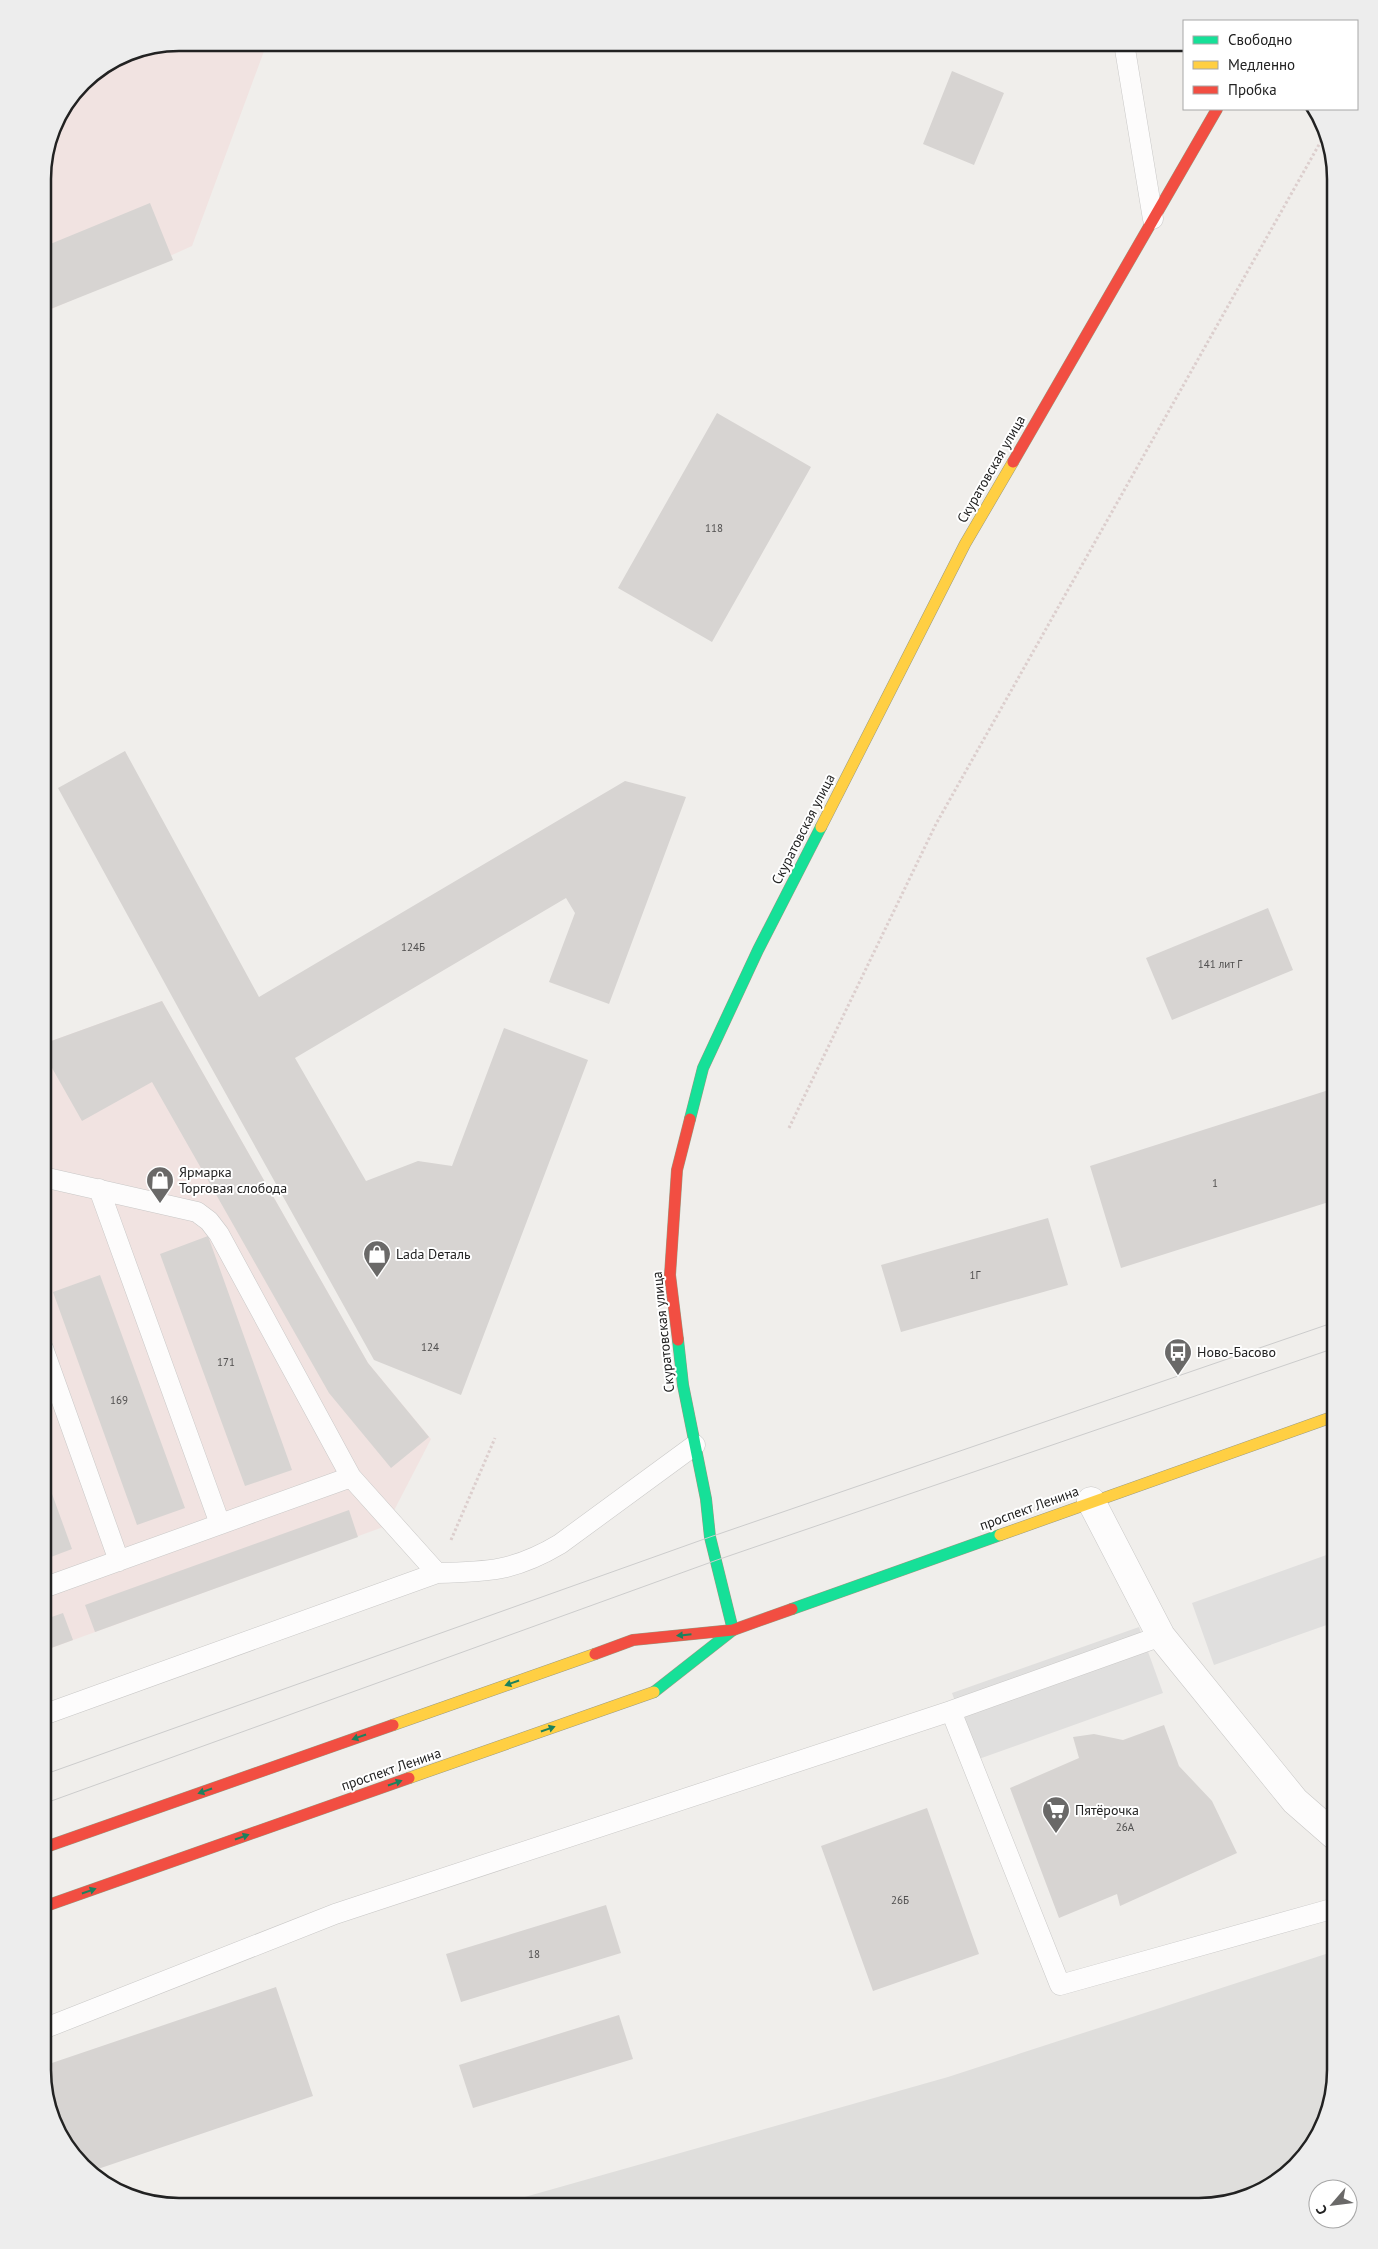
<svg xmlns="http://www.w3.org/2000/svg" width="1378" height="2249" font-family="'PT Sans',sans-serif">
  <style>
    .residential { fill: #dfdedc }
    .commercial { fill: #f1e3e1 }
    .parking { fill: #e0dfde }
    .water { fill: #bfdbe3 }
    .building { fill: #d7d4d2 }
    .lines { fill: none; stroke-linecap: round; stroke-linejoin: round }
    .lane-casing { stroke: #c9c8c7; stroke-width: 21 }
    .street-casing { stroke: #c9c8c7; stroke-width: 29 }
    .fast-casing { stroke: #999a82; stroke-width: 12 }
    .slow-casing { stroke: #999a82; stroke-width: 12 }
    .jam-casing { stroke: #999a82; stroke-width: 12 }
    .path { stroke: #dccecd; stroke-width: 3; stroke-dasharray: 2.5 2.5; stroke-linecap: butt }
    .lane { stroke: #fdfcfc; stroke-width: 20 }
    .street { stroke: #fdfcfc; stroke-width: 28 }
    .fast { stroke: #16e098; stroke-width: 11 }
    .slow { stroke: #ffcf43; stroke-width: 11 }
    .jam { stroke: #f24e42; stroke-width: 11 }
    .tram { stroke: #ccc; stroke-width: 1 }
    .oneway { fill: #1c815d }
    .labels { text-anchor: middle; stroke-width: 4; stroke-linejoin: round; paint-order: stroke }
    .number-label { font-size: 11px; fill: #4f4e4e }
    .street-label { font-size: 14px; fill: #222; stroke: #fff }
    .poi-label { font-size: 14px; fill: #222; stroke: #fff; text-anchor: start }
    .rim { fill: none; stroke: #222; stroke-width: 2.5 }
  </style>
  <rect width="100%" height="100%" fill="#f0eeeb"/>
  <!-- residential -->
  <path class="residential" d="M1335,1951V2070L1313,2146L1260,2192L1199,2206H493L948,2077Z"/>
  <!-- commercial -->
  <path class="commercial" d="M179,43H267L192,246L43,313V170L53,126L83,82L127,53Z
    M162,1001L368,1363L431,1439L386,1526L43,1651V1044Z"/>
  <!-- parking -->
  <path class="parking" d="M1332,1553L1335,1562V1622L1214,1665L1192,1603Z
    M1139,1627L1163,1693L976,1760L952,1693Z"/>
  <!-- water -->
  <path class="water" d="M1335,1701V1754L1327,1724Z"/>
  <!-- building -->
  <path class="building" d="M952,71L1004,93L974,165L923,144Z
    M150,203L173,260L43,312V247Z
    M717,413L811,467L712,642L618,588Z
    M125,751L259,997L625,781L686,797L609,1004L549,982L575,913L566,898L295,1058L366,1181L418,1161L452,1166L504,1028L588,1060L461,1395L374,1360L192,1033L58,788Z
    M1268,908L1293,970L1172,1020L1146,958Z
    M162,1001L368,1363L429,1437L391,1468L329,1393L152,1082L82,1121L43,1052V1044Z
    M1335,1088V1200L1121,1268L1090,1166Z
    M1048,1218L1068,1285L901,1332L881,1265Z
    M208,1236L292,1470L245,1486L160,1254Z
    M100,1275L185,1508L137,1525L53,1292Z
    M43,1469L72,1549L43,1560Z
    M349,1510L358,1537L95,1632L85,1605Z
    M63,1613L73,1640L43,1651V1620Z
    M1164,1725L1179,1766L1212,1801L1237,1853L1120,1906L1117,1894L1059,1918L1010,1788L1079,1758L1073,1737L1094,1734L1123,1740Z
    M927,1808L979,1954L873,1991L821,1846Z
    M606,1905L621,1953L461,2002L446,1954Z
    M276,1987L313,2096L92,2171L57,2131L43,2066Z
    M619,2015L633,2059L473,2108L459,2065Z"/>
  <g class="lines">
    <!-- lane casing -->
    <g class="lane-casing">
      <path id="lane" d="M1124,43L1153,219
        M43,1177L197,1212L209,1221L219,1234L351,1477L437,1573
        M99,1189L220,1524
        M43,1348L119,1561
        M43,1588L351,1477
        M951,1711L1060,1985L1335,1908
        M43,1715L437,1573C488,1572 515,1571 560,1544L695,1445
        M43,2029L335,1914L951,1711L1161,1636"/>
    </g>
    <!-- street casing -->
    <g class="street-casing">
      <path id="street" d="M1091,1501L1161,1636L1295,1801L1335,1836"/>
    </g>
    <!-- fast casing -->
    <g class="fast-casing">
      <path id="fast" d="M690,1119L703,1068L758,950L821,827
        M678,1340L683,1385L706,1499L710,1537L733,1630
        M792,1609L1000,1535
        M654,1692L733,1630"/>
    </g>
    <!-- slow casing -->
    <g class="slow-casing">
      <path id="slow" d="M821,827L965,544L1013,462
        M1000,1535L1335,1416
        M393,1725L595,1654
        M409,1778L654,1692"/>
    </g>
    <!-- jam casing -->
    <g class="jam-casing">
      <path id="jam" d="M1013,462L1217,109
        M678,1340L670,1275L677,1170L690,1119
        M595,1654L633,1640L733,1630L792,1609
        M43,1848L393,1725
        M43,1907L409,1778"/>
    </g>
    <!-- path -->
    <path class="path" d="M789,1128L936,824L1325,134
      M451,1540L495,1438"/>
    <!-- lane -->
    <use href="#lane" class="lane"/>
    <!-- street -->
    <use href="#street" class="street"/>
    <!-- fast -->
    <use href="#fast" class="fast"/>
    <!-- slow -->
    <use href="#slow" class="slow"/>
    <!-- jam -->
    <use href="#jam" class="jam"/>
    <!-- tram -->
    <path class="tram" d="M43,1775L710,1537L1335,1322
      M43,1804L717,1560L1335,1348"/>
  </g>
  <!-- one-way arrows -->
  <defs><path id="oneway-solid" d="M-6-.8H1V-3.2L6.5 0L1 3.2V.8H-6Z" transform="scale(1.25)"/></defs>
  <g class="oneway">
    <use href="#oneway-solid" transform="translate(684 1635) rotate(174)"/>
    <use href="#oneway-solid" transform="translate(512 1683) rotate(161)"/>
    <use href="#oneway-solid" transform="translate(548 1729) rotate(-19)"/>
    <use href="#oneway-solid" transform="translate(359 1737) rotate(161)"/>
    <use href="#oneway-solid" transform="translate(395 1783) rotate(-19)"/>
    <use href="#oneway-solid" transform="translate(205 1791) rotate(161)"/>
    <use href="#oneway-solid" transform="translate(242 1837) rotate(-19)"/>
    <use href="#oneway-solid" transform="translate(89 1891) rotate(-19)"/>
  </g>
  <!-- icons -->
  <defs>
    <g id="shop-pin" transform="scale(1.4375)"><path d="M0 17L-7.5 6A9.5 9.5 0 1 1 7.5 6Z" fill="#6a6968" stroke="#fff"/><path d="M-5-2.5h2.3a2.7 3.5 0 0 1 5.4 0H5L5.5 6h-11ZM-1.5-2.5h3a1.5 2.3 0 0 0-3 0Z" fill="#fff"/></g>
    <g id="bus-pin" transform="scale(1.4375)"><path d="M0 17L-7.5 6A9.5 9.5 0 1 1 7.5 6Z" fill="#6a6968" stroke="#fff"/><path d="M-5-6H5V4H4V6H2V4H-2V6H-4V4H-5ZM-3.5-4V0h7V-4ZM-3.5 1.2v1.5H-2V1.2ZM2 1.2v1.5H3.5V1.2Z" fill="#fff"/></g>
    <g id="supermarket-pin" transform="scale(1.4375)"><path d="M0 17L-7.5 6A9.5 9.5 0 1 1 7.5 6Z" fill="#6a6968" stroke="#fff"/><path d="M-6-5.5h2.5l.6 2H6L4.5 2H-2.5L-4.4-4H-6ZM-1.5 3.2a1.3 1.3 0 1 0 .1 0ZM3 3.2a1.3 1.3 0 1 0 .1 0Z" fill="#fff"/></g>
  </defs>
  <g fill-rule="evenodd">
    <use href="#shop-pin" x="160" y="1180"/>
    <use href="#shop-pin" x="377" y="1254"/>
    <use href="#bus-pin" x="1178" y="1352"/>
    <use href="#supermarket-pin" x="1056" y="1810"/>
  </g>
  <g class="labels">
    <!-- number labels -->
    <g class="number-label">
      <text x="714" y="532">118</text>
      <text x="413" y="951">124Б</text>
      <text x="1220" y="968">141 лит Г</text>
      <text x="1215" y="1187">1</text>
      <text x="975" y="1279">1Г</text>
      <text x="430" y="1351">124</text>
      <text x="226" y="1366">171</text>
      <text x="119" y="1404">169</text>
      <text x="1125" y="1831">26А</text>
      <text x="900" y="1904">26Б</text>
      <text x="534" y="1958">18</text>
    </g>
    <!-- street labels -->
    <g class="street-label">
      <text transform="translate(991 469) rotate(-60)" y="5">Скуратовская улица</text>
      <text transform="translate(803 829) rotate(-63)" y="5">Скуратовская улица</text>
      <text transform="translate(663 1332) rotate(-96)" y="5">Скуратовская улица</text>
      <text transform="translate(1029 1508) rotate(-20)" y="5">проспект Ленина</text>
      <text transform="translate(391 1769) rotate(-19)" y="5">проспект Ленина</text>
    </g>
    <!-- poi labels -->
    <g class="poi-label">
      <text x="179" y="1177">Ярмарка<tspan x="179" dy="16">Торговая слобода</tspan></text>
      <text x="396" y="1259">Lada Dеталь</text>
      <text x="1197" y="1357">Ново-Басово</text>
      <text x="1075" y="1815">Пятёрочка</text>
    </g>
  </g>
  <!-- crop -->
  <path d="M0 0H1378V2249H0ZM179 51H1199A128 128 0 0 1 1327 179V2070A128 128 0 0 1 1199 2198H179A128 128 0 0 1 51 2070V179A128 128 0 0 1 179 51Z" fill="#ededed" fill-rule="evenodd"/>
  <path class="rim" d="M179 51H1199A128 128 0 0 1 1327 179V2070A128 128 0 0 1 1199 2198H179A128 128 0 0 1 51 2070V179A128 128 0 0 1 179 51Z"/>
  <!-- legend -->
  <rect x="1183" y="20" width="175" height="90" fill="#ffffff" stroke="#a7a7a7"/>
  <rect x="1193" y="36" width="25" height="8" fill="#16e098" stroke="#a7a7a7"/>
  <text x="1228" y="45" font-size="15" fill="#222222">Свободно</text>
  <rect x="1193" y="61" width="25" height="8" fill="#ffcf43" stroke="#a7a7a7"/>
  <text x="1228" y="70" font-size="15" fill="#222222">Медленно</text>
  <rect x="1193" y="86" width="25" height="8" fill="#f24e42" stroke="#a7a7a7"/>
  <text x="1228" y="95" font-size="15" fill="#222222">Пробка</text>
  <!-- north arrow -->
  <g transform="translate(1333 2204) rotate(242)"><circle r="24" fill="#ffffff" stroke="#a7a7a7"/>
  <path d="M0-4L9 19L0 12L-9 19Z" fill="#6a6968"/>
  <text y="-8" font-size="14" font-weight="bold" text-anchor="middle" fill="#222222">С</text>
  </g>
</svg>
